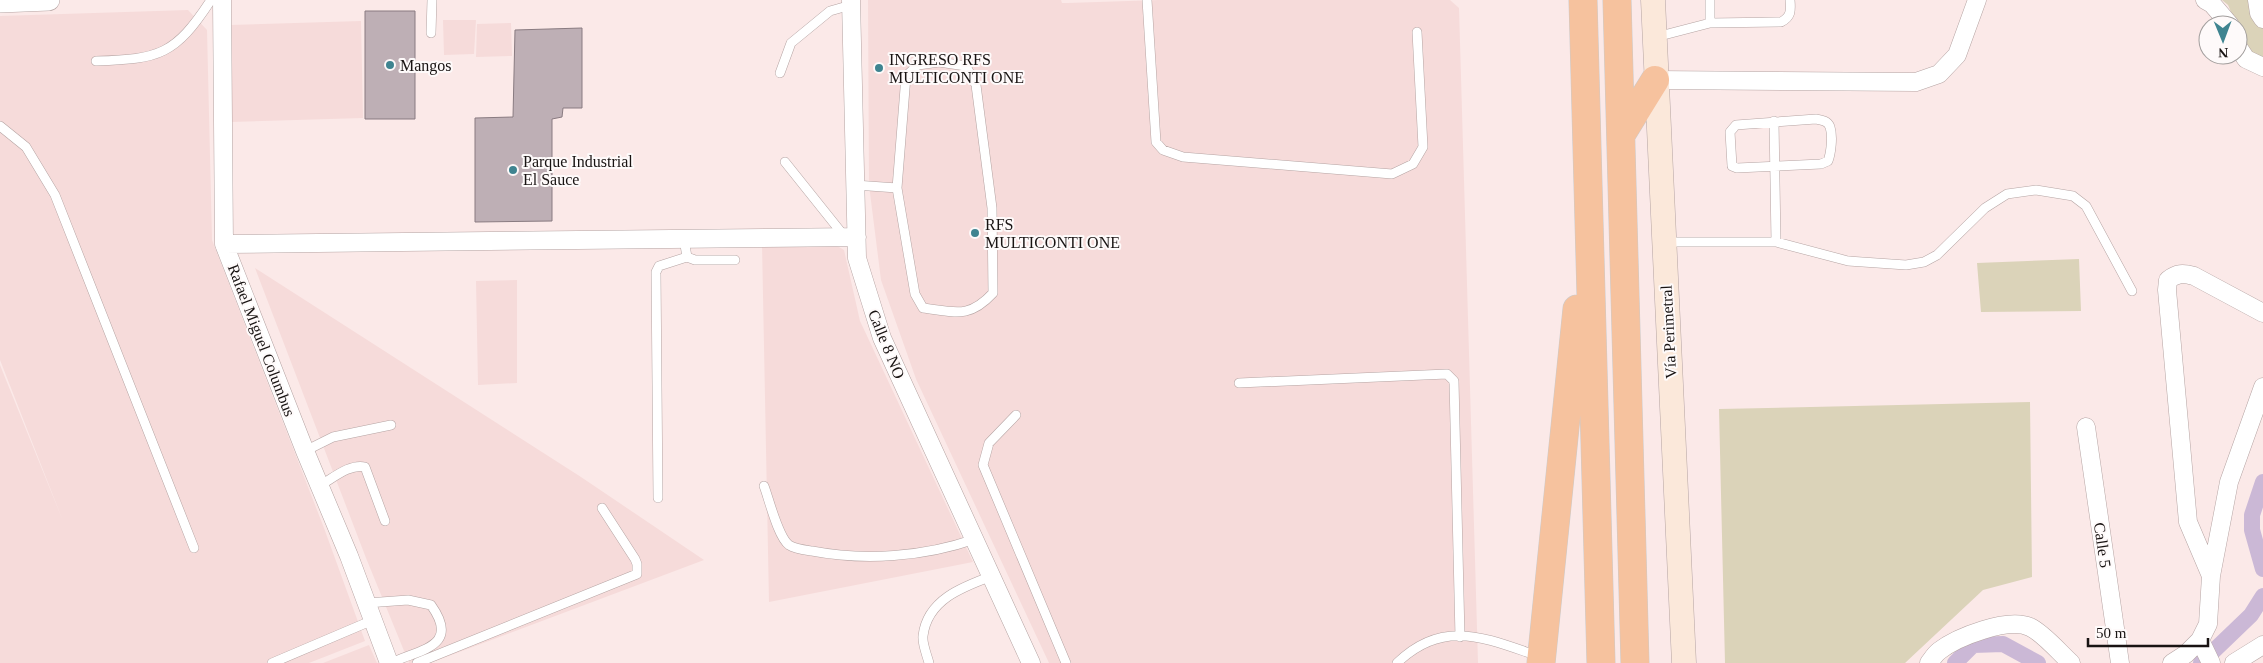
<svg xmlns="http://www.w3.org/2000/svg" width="2263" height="663" font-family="Georgia,serif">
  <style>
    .built { fill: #f6dbda }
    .green { fill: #dbd3b9 }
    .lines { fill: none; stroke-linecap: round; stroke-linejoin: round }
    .canal { stroke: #cbb8d6; stroke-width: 16 }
    .building { fill: #beafb5; stroke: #897b81 }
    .service-casing { stroke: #b5a4a3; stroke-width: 10 }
    .minor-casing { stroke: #b5a4a3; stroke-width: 19 }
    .tertiary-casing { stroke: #b5a4a3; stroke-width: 22 }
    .secondary-casing { stroke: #b5a4a3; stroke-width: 25 }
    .trunk-casing { stroke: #cccbcb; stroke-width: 29 }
    .service { stroke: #fff; stroke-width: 9 }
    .minor { stroke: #fff; stroke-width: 18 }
    .tertiary { stroke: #fff; stroke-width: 21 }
    .secondary { stroke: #fbe8da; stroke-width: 24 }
    .trunk { stroke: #f6c29e; stroke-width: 28 }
    .poi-dot { fill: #3f8490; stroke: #fefafa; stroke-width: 2 }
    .labels { text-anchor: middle; stroke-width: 4; stroke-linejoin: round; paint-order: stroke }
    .poi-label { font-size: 16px; fill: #181312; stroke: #fefafa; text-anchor: start }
    .street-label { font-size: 16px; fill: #181312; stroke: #fefafa }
  </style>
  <rect width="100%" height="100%" fill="#fbe9e8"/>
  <!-- built -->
  <path class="built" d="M868,0H1061L1062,3H1067L1159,0H1450L1459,8L1478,663H1049L916,379L881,280L869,185Z
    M188,10L207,30L212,240L324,528L365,641L309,663H0V365L63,521L0,360V16Z
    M443,20H476L474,54L444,55Z
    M361,21L363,118L230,122V25Z
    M511,23L512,56L476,57L477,24Z
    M832,243L844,250L860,321L973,562L769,602L762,244Z
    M255,268L581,477L704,560L430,663H409L366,558Z
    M517,280V383L478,385L476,281Z
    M369,645L377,663H323Z"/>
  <!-- green -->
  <path class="green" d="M2222,0H2263V59L2250,55L2228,5Z
    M2079,259L2081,311L1981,312L1977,263Z
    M2030,402L2032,577L1983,590L1905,663H1725L1719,409Z"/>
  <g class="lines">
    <!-- canal -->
    <path class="canal" d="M2263,482L2252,515V530L2263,569
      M1955,663L1973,645L2003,644L2038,663
      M2201,663L2251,615L2263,596"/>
  </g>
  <!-- building -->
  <path class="building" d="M365,11H415V119H365Z
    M582,28V108H563L562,117L552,119V221L475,222V118L513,117L515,30Z"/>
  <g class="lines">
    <!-- service casing -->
    <g class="service-casing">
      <path id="service" d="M1147,0L1156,142L1163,150L1183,157L1392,174L1413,164L1423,147L1417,32
        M1710,23L1781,22C1791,17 1791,11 1790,0
        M431,33L432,0
        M1656,37L1710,23V0
        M96,61C160,59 175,55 211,0
        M939,62L966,66L976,85L992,208L993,293C969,319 955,312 923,308L915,294L897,188L906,76L918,65Z
        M780,73L791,43L830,11L851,5
        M1816,119C1822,120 1828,121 1830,127C1833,136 1831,153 1828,161L1821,164L1737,168L1732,166L1730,132L1736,125Z
        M1774,121L1776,242
        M0,126L26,147L55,195L194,548
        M785,162L845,237
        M855,185L897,188
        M684,239L687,257L695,260H735
        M1666,242H1776L1848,261L1906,265L1924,262L1937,255L1985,208L2007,194L2036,190L2073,196L2086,206L2132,291
        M1239,383L1447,374L1454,381L1460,637
        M1016,415L989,443L983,465L1066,663
        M305,451L333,437L391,425
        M319,486C332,479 350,463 365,467L385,521
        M764,486C769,499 778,537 789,545C795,549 805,550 812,551C864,561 924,557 975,539
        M658,498L656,272L659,266L687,257
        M367,603L408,600L431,605C461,647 420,649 391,663
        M272,663L373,620
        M417,663L637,574V564L635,559L602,508
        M929,663C927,655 922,644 923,636C927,600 962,587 992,576
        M1397,663C1443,618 1485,638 1538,656"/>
    </g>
    <!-- minor casing -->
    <g class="minor-casing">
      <path id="minor" d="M222,0L224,244L305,451L349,556L389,663
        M851,0L857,258L882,338L1031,663
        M2205,0L2212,4L2230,25
        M2257,0L2259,13L2263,19
        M2238,47L2246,59L2263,67
        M1655,80L1916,82L1939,74L1957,55L1977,0
        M224,244L857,237
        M2086,427L2120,663
        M2211,576L2188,522L2167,290L2168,280C2177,273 2183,273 2194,276L2263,313
        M2200,640L2211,663
        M1929,663C1932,659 1935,654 1939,651C1957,637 2008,617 2030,627C2043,633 2060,653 2071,663
        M2172,663L2186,654L2200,640L2208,624L2211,576L2229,482L2263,387
        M2234,663L2263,645"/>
    </g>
    <!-- tertiary casing -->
    <g class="tertiary-casing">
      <path id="tertiary" d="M0,2L49,0"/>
    </g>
    <!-- secondary casing -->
    <g class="secondary-casing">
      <path id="secondary" d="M1653,0L1684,663"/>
    </g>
    <!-- trunk casing -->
    <g class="trunk-casing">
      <path id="trunk" d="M1583,0L1601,663
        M1617,0L1635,663
        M1621,135L1655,80
        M1541,663L1577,309"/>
    </g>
    <!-- service -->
    <use href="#service" class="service"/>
    <!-- minor -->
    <use href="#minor" class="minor"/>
    <!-- tertiary -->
    <use href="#tertiary" class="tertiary"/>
    <!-- secondary -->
    <use href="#secondary" class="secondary"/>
    <!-- trunk -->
    <use href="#trunk" class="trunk"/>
  </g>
  <!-- markers -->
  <g class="poi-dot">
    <circle cx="390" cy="65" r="5"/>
    <circle cx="879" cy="68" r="5"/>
    <circle cx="513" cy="170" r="5"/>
    <circle cx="975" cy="233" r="5"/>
  </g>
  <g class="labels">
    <!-- poi labels -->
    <g class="poi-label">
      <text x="889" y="65">INGRESO RFS<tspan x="889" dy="18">MULTICONTI ONE</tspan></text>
      <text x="400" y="71">Mangos</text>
      <text x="523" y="167">Parque Industrial<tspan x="523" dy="18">El Sauce</tspan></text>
      <text x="985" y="230">RFS<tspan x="985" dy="18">MULTICONTI ONE</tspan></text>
    </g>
    <!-- street labels -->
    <g class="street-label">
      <text transform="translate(1668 332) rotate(-93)" y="6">Vía Perimetral</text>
      <text transform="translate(262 340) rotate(69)" y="6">Rafael Miguel Columbus</text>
      <text transform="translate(887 344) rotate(68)" y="6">Calle 8 NO</text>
      <text transform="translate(2103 545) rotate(82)" y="6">Calle 5</text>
    </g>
  </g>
  <!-- north arrow -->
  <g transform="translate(2223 40) rotate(179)"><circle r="24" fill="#fefafa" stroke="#a29e9d"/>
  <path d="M0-4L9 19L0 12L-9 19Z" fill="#3f8490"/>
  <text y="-8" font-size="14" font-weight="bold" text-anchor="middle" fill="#181312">N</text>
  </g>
  <!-- scale -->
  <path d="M2088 638v8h120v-8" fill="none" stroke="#181312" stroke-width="2.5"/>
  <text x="2096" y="638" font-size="15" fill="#181312" stroke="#fefafa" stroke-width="4" paint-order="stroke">50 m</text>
</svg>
